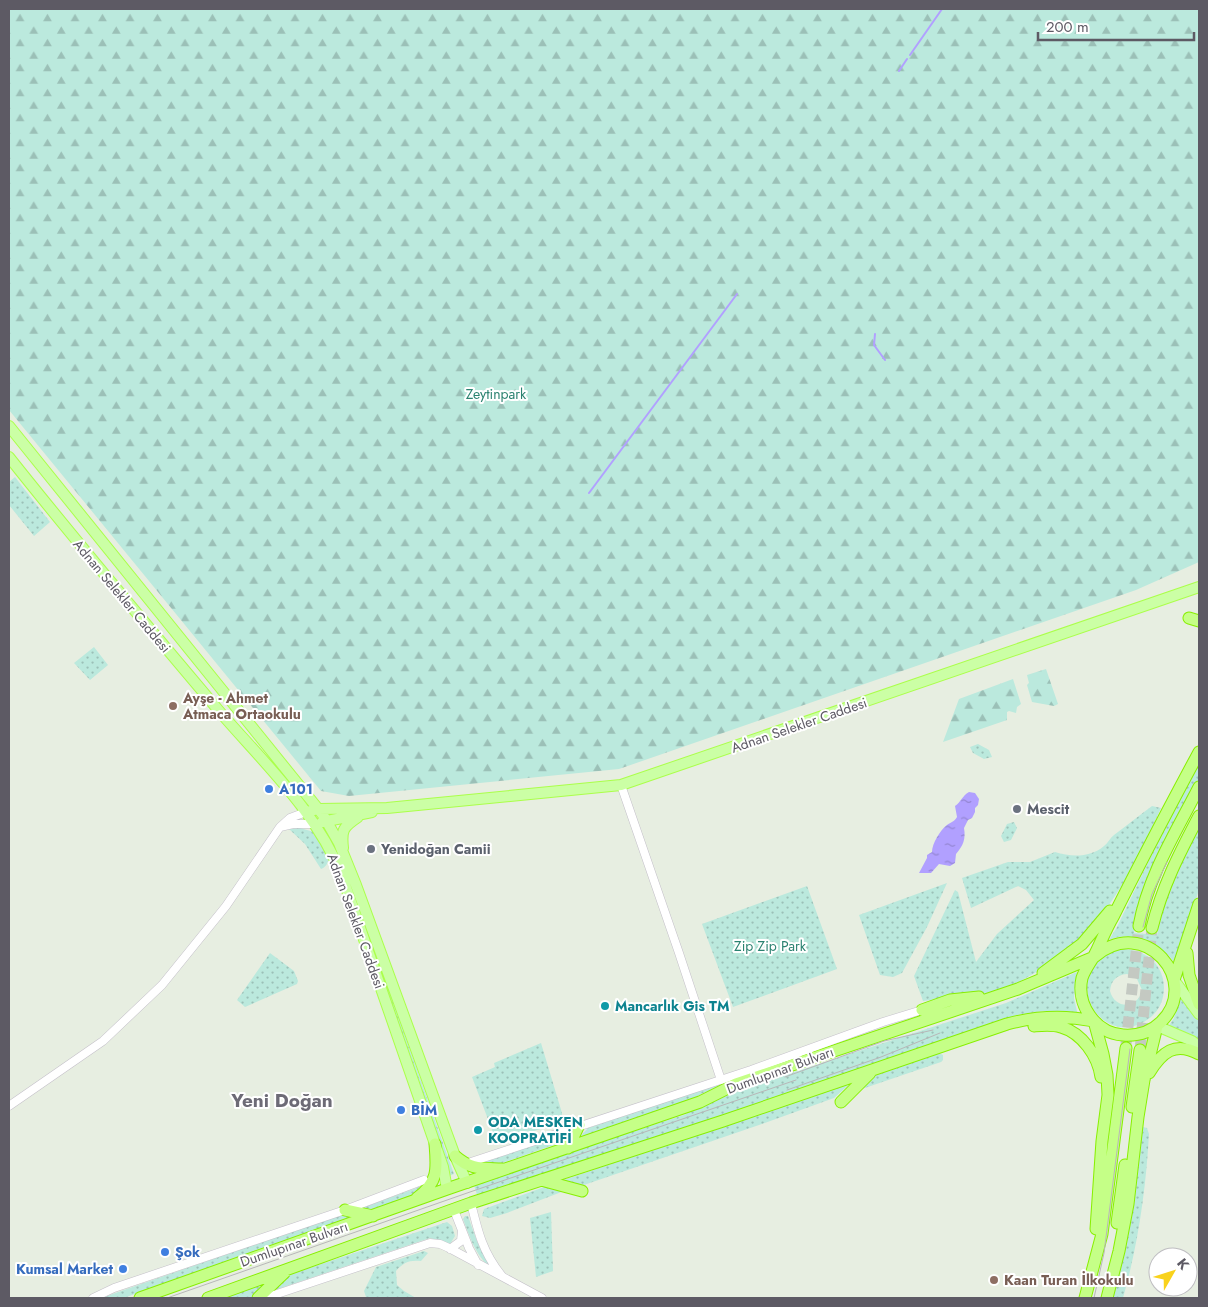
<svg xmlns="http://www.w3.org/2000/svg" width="1208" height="1307" font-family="Jost,sans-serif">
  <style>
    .green { fill: url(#green-dots); fill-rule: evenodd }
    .forest { fill: url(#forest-firs) }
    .water { fill: url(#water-ripples) }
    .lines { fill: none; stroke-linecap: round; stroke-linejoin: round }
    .stream { stroke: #b1a0ff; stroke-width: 2 }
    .highway-tunnel { stroke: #c4c9c2; stroke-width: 11; stroke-dasharray: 11 5.5; stroke-linecap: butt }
    .minor-casing { stroke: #c4c0c9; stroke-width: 9 }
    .major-casing { stroke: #abff4a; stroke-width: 12 }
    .highway-casing { stroke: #88ef00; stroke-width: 13 }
    .minor { stroke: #fff; stroke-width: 8 }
    .major { stroke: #cbffa5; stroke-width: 10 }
    .highway { stroke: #c5ff87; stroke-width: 11 }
    .tram { stroke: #b8b7b8; stroke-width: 1 }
    .education-dot { fill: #8d6e63; stroke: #fff; stroke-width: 2 }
    .shop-dot { fill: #3f7fe0; stroke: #fff; stroke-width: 2 }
    .worship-dot { fill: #6b7280; stroke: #fff; stroke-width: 2 }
    .culture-dot { fill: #0f9aa8; stroke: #fff; stroke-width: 2 }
    .labels { text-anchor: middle; stroke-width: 4; stroke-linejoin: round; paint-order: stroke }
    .park-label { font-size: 14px; fill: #2b8270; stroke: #fff }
    .street-label { font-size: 14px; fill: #5d5a64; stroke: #fff }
    .education-label { font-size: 14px; font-weight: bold; fill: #785e54; stroke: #fff; text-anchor: start }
    .shop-label { font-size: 14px; font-weight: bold; fill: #366cbe; stroke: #fff; text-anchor: start }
    .worship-label { font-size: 14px; font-weight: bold; fill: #5b616d; stroke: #fff; text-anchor: start }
    .culture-label { font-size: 14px; font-weight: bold; fill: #0d838f; stroke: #fff; text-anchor: start }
    .district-label { font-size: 19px; font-weight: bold; fill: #6d6b76; stroke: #fff }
  </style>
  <defs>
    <pattern id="green-dots" width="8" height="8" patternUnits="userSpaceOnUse" patternTransform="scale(1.25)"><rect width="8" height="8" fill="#bbe9dd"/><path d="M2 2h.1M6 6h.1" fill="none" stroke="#9bc0b7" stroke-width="1.8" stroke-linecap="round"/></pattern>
    <pattern id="forest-firs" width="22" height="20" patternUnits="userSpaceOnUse" patternTransform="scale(1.25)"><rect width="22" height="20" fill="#bbe9dd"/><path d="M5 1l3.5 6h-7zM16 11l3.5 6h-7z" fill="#9bc0b7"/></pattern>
    <pattern id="water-ripples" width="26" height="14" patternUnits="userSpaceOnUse" patternTransform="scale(1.25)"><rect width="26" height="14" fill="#b1a0ff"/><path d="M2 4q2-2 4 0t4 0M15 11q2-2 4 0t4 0" fill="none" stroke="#9385d2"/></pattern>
  </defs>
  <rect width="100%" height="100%" fill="#e7eee1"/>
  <!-- green -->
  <path class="green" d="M15,477L50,522L34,536L9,505V482Z
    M94,647L108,665L90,680L74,663Z
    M978,744L989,750L992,757L984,759L973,753L970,747Z
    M1199,763V779L1161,852L1141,896L1134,933L1157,935L1161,917L1177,866L1199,825V890L1174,962C1161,943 1131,930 1109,940L1117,927L1155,848Z
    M1152,806L1161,808C1128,881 1099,939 1026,978C1016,983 1005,991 995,994C989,996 982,993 976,993C959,995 941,999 923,1001L914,976L955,890L958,892L976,962L997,934L1034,900L1026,890L1018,886L971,908L962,878L1008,862H1030L1055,852C1071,857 1090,858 1104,846C1108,843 1110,838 1114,835C1127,825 1139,816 1152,806Z
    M1014,822L1017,828L1011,840L1004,842L1001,836L1007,824Z
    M300,828L314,832L329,858C328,863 326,867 321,869L305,844L289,829Z
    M329,828L342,859L454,1174L449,1176L323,830Z
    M947,883L927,927L902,973L893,977L880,975L859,915Z
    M807,886L837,969L733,1007L702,924Z
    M1120,949C1139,948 1159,959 1163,979C1166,993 1162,1008 1151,1017C1101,1057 1053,969 1120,949ZM1127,974L1137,979L1142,990C1138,1009 1115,1010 1110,991C1111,981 1116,975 1127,974Z
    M270,953L294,971L298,981L297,984L245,1007L237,1000Z
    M1077,972L1074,998L1078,1016L1043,1011L1017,1015L478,1198L474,1185L551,1158L684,1115L704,1104L764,1082L1006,1003Z
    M1180,995L1199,1022V1041L1168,1027L1174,1018Z
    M541,1043L562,1113V1122L497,1143L472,1077L495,1067L494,1063Z
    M939,1053L943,1055V1060L941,1062L856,1091L872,1075Z
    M743,1076L739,1081L703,1093L690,1101L577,1140L588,1128Z
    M853,1081L834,1098L759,1125L578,1187L558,1182Z
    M1143,1127L1147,1128L1149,1134C1146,1189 1138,1245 1123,1298H1112L1134,1194Z
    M573,1132L565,1141L491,1167L475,1163Z
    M427,1181L416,1195L370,1212L356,1210L422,1186Z
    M547,1186L564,1191L507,1213L490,1218L482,1216L484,1209Z
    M551,1212L553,1271L536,1277L530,1218Z
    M345,1213L360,1216L164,1283L124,1298H101Z
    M465,1216H468C475,1236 481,1255 495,1272C476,1257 471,1240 463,1219Z
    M447,1222L452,1226L455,1236L450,1244L430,1238L251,1298H220Z
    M424,1251L428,1253L421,1261C409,1260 404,1262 396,1271L397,1285L404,1291L416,1298H364L366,1297L364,1291L376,1267Z"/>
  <!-- forest -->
  <path class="forest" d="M9,9H1199V562L1136,590L619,769L349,796L321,791L9,410Z
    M1046,669L1058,704L1054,706L1032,702L1027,685L1029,683L1027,675Z
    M1013,679L1021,704L1017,707L1016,713L1009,711L1007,712V720L943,742L959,699Z"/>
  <!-- water -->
  <path class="water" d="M969,792L975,793L979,799L978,805L975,808V812L972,818L968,820L964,828C966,839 963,846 956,854L955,863L950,866L939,864L931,873H919L927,858V855L932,852C932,844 940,830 947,825C951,822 954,822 957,817L955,806C961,802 962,796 969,792Z"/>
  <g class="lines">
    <!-- stream -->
    <path class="stream" d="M910,55L942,9
      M899,71L907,59
      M875,334L874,345L885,360
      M589,493L737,294"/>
    <!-- highway-tunnel -->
    <path class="highway-tunnel" d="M1126,1044L1139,926
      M1140,1050L1152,928"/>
    <!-- minor casing -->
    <g class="minor-casing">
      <path id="minor" d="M621,785L679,953L721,1080
        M306,812L290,818L280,827L293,824H314
        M9,1106L103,1041L162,985L226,906L280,827
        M471,1162L751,1070L883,1022L922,1010
        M471,1203C478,1232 483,1253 502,1276
        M454,1210L469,1248L478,1265
        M450,1249L461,1241L462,1231
        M93,1298L114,1288L345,1210L424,1180
        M265,1298L430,1243L440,1244L449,1248L542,1298"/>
    </g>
    <!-- major casing -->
    <g class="major-casing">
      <path id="major" d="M9,426L323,815L339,843L356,885L455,1156L467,1183
        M9,457C78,544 149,628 220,712C264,763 317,812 342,876L443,1167L447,1189
        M306,812L319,809L387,808L621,785L1199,587
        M322,822L372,812
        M343,848C341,830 343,827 358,817
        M1174,980L1199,1014
        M1157,1026L1192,1041L1199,1047"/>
    </g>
    <!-- highway casing -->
    <g class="highway-casing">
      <path id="highway" d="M1189,618L1199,621
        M1139,926C1148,876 1176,832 1199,787
        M1152,928C1162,887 1179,854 1199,816
        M1187,953L1189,975L1199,1004
        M1043,973L1082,944L1110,911
        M1174,980L1199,904
        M922,1010L950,1000L979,997
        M1094,1021L1103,1054L1107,1075L1108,1095L1102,1141L1096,1229
        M1034,1026C1044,1025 1052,1024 1061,1027C1082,1033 1098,1056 1101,1077
        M1149,1073C1162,1052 1175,1041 1199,1054
        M841,1102L870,1073
        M1132,1107L1140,1050
        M568,1148L579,1125
        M455,1156C471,1170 481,1168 502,1169
        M541,1180L582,1191
        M417,1198C439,1182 437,1168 435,1144
        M345,1210L373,1216
        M1117,1223L1125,1165
        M140,1298L447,1189L700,1102L736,1084L1018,989L1094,957C1145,913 1202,982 1161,1022C1151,1032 1137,1036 1123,1035C1095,1033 1076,1004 1082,978C1085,969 1091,962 1095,954C1101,942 1106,929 1113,917C1141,861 1170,806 1199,752
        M208,1298L471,1203L723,1121L1007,1024C1037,1016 1064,1015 1094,1021
        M258,1298L285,1272
        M1085,1298L1102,1234L1126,1048
        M1107,1298L1119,1251L1128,1204L1138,1117L1144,1080L1157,1026"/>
    </g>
    <!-- minor -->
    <use href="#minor" class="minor"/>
    <!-- major -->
    <use href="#major" class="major"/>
    <!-- highway -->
    <use href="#highway" class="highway"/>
    <!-- tram -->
    <path class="tram" d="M1143,927L1152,894L1167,862
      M785,1077L884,1041L933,1030
      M787,1090L881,1057L940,1033
      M167,1298L470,1192L796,1080
      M1094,1298L1104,1253L1130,1049"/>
  </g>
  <!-- markers -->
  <g class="education-dot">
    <circle cx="173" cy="706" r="5"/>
    <circle cx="994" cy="1280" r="5"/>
  </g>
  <g class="shop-dot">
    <circle cx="269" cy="789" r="5"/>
    <circle cx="401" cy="1110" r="5"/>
    <circle cx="165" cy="1252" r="5"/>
    <circle cx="123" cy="1269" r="5"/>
  </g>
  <g class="worship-dot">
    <circle cx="1017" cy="809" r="5"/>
    <circle cx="371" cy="849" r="5"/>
  </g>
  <g class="culture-dot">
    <circle cx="605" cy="1006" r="5"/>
    <circle cx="478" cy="1130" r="5"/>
  </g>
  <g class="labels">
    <!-- park labels -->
    <g class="park-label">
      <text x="496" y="399">Zeytinpark</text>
      <text x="770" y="951">Zip Zip Park</text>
    </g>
    <!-- street labels -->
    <g class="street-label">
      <text transform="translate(122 596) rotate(50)" y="5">Adnan Selekler Caddesi</text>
      <text transform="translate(799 725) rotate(-19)" y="5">Adnan Selekler Caddesi</text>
      <text transform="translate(356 921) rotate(70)" y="5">Adnan Selekler Caddesi</text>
      <text transform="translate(780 1070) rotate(-20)" y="5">Dumlupınar Bulvarı</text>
      <text transform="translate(294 1244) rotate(-19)" y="5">Dumlupınar Bulvarı</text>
    </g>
    <!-- education labels -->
    <g class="education-label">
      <text x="183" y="703">Ayşe - Ahmet<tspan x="183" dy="16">Atmaca Ortaokulu</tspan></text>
      <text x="1004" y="1285">Kaan Turan İlkokulu</text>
    </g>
    <!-- shop labels -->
    <g class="shop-label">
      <text x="279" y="794">A101</text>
      <text x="411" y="1115">BİM</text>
      <text x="175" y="1257">Şok</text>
      <text x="113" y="1274" text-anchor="end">Kumsal Market</text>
    </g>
    <!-- worship labels -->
    <g class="worship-label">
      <text x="1027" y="814">Mescit</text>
      <text x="381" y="854">Yenidoğan Camii</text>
    </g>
    <!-- culture labels -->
    <g class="culture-label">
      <text x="615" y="1011">Mancarlık Gis TM</text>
      <text x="488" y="1127">ODA MESKEN<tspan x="488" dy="16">KOOPRATİFİ</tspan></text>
    </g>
    <!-- district labels -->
    <g class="district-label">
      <text x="282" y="1107">Yeni Doğan</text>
    </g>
  </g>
  <!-- border -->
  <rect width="1208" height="1307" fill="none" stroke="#5d5a64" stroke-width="20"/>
  <!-- north arrow -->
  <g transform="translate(1173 1272) rotate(51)"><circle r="24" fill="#ffffff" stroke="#bebdc1"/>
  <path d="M0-4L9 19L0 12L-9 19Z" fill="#f9d21c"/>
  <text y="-8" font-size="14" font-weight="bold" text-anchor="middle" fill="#5d5a64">K</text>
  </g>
  <!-- scale -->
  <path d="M1038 32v8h156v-8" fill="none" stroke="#5d5a64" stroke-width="2.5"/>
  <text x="1046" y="32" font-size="15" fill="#5d5a64" stroke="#ffffff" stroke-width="4" paint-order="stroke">200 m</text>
</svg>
